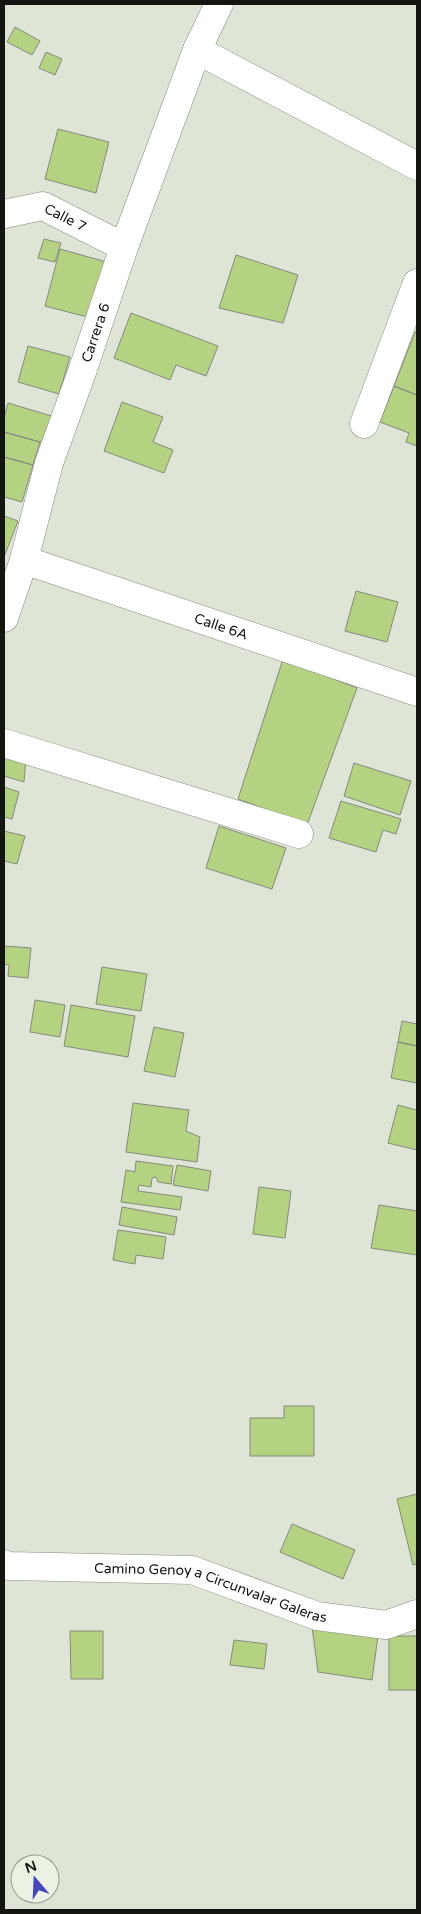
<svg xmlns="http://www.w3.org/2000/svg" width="421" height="1914" font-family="'Varela Round',sans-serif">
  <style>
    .building { fill: #b4d281; stroke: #858a7d }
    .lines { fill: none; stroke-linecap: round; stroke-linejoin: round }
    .street-casing { stroke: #858a7d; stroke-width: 29 }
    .street { stroke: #fff; stroke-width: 28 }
    .labels { text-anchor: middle; stroke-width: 4; stroke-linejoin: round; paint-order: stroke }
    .street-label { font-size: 14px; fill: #131511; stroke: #ebf1e3 }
  </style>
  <rect width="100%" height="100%" fill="#dee4d6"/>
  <!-- building -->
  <path class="building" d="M15,27L40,41L32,55L7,42Z
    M46,52L62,59L55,75L39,68Z
    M58,129L109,142L96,193L45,179Z
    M44,239L61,243L55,262L38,258Z
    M60,249L110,263L95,319L45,306Z
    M236,255L298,275L283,323L219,308Z
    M131,313L218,346L206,376L176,365L170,380L114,358Z
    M415,332H417V395L394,386Z
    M28,346L70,357L59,394L18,382Z
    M394,386L417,395V446L406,442L409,433L380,422Z
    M122,402L163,417L153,442L173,450L164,473L104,451Z
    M8,403L55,417L47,444L4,432V418Z
    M4,432L40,442L33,465L4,457Z
    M4,457L33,465L22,502L4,497Z
    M4,516L18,521L4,557Z
    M356,591L398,602L387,642L345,631Z
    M283,659L357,688L307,825L238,799Z
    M4,752L26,758L24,782L4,776Z
    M354,763L411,781L400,815L344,796Z
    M4,787L19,792L12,819L4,817Z
    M341,801L401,819L396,834L383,830L376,852L329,838Z
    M219,826L286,848L272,889L206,868Z
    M4,831L25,836L17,864L4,861Z
    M4,946L31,948L28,978L8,976L9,965L4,964Z
    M102,967L147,974L141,1011L96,1004Z
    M35,1000L65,1005L60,1037L30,1032Z
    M71,1005L135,1016L128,1057L64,1046Z
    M402,1021L417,1024V1046L398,1042Z
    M154,1027L184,1033L175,1077L144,1071Z
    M398,1042L417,1046V1083L391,1078Z
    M133,1103L189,1110L186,1131L200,1137L197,1162L126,1152Z
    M398,1105L417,1110V1150L388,1143Z
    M136,1161L173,1166L171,1184L158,1182L156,1177L152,1178L151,1187L139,1185L138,1191L182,1197L180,1210L121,1202L126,1170L135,1172Z
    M177,1165L211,1171L208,1191L173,1185Z
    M259,1187L291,1191L285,1238L253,1234Z
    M379,1205L417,1211V1255L371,1248Z
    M122,1207L177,1217L174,1235L119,1225Z
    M118,1230L166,1237L163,1259L136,1255L135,1264L113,1260Z
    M284,1406H314V1456H250V1418H284Z
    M417,1494V1564L413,1565L397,1499Z
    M292,1524L355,1550L343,1579L280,1552Z
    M312,1627L378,1636L372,1680L318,1672Z
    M70,1631H103V1679H71Z
    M389,1636H417V1690H389Z
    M234,1640L267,1644L264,1669L230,1665Z"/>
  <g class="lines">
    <!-- street casing -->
    <g class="street-casing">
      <g id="street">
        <path d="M197,50L417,166"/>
        <path id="s1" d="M4,214L43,206L124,247"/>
        <path d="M364,424L417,283"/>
        <path id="s2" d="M24,560L417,692"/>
        <path id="s3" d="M4,618L24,560L49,463L82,372L124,247L197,50L219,4"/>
        <path d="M4,743L299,834"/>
        <path id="s4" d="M4,1564L9,1566L192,1570L317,1616L386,1625L417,1614"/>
      </g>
    </g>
    <!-- street -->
    <use href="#street" class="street"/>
  </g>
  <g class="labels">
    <!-- street labels -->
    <g class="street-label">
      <text dy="5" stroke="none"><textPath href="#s1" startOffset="65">Calle 7</textPath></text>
      <text dy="5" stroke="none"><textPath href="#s3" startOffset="300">Carrera 6</textPath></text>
      <text dy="5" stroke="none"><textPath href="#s2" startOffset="208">Calle 6A</textPath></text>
      <text dy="5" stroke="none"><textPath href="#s4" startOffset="211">Camino Genoy a Circunvalar Galeras</textPath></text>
    </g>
  </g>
  <!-- border -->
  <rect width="421" height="1914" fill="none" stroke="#131511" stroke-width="10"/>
  <!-- north arrow -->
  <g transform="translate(35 1879) rotate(341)"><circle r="24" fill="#ebf1e3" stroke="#95998f"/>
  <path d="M0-4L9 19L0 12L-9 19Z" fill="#4544b9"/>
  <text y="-8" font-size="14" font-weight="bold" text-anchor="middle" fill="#131511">N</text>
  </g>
</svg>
